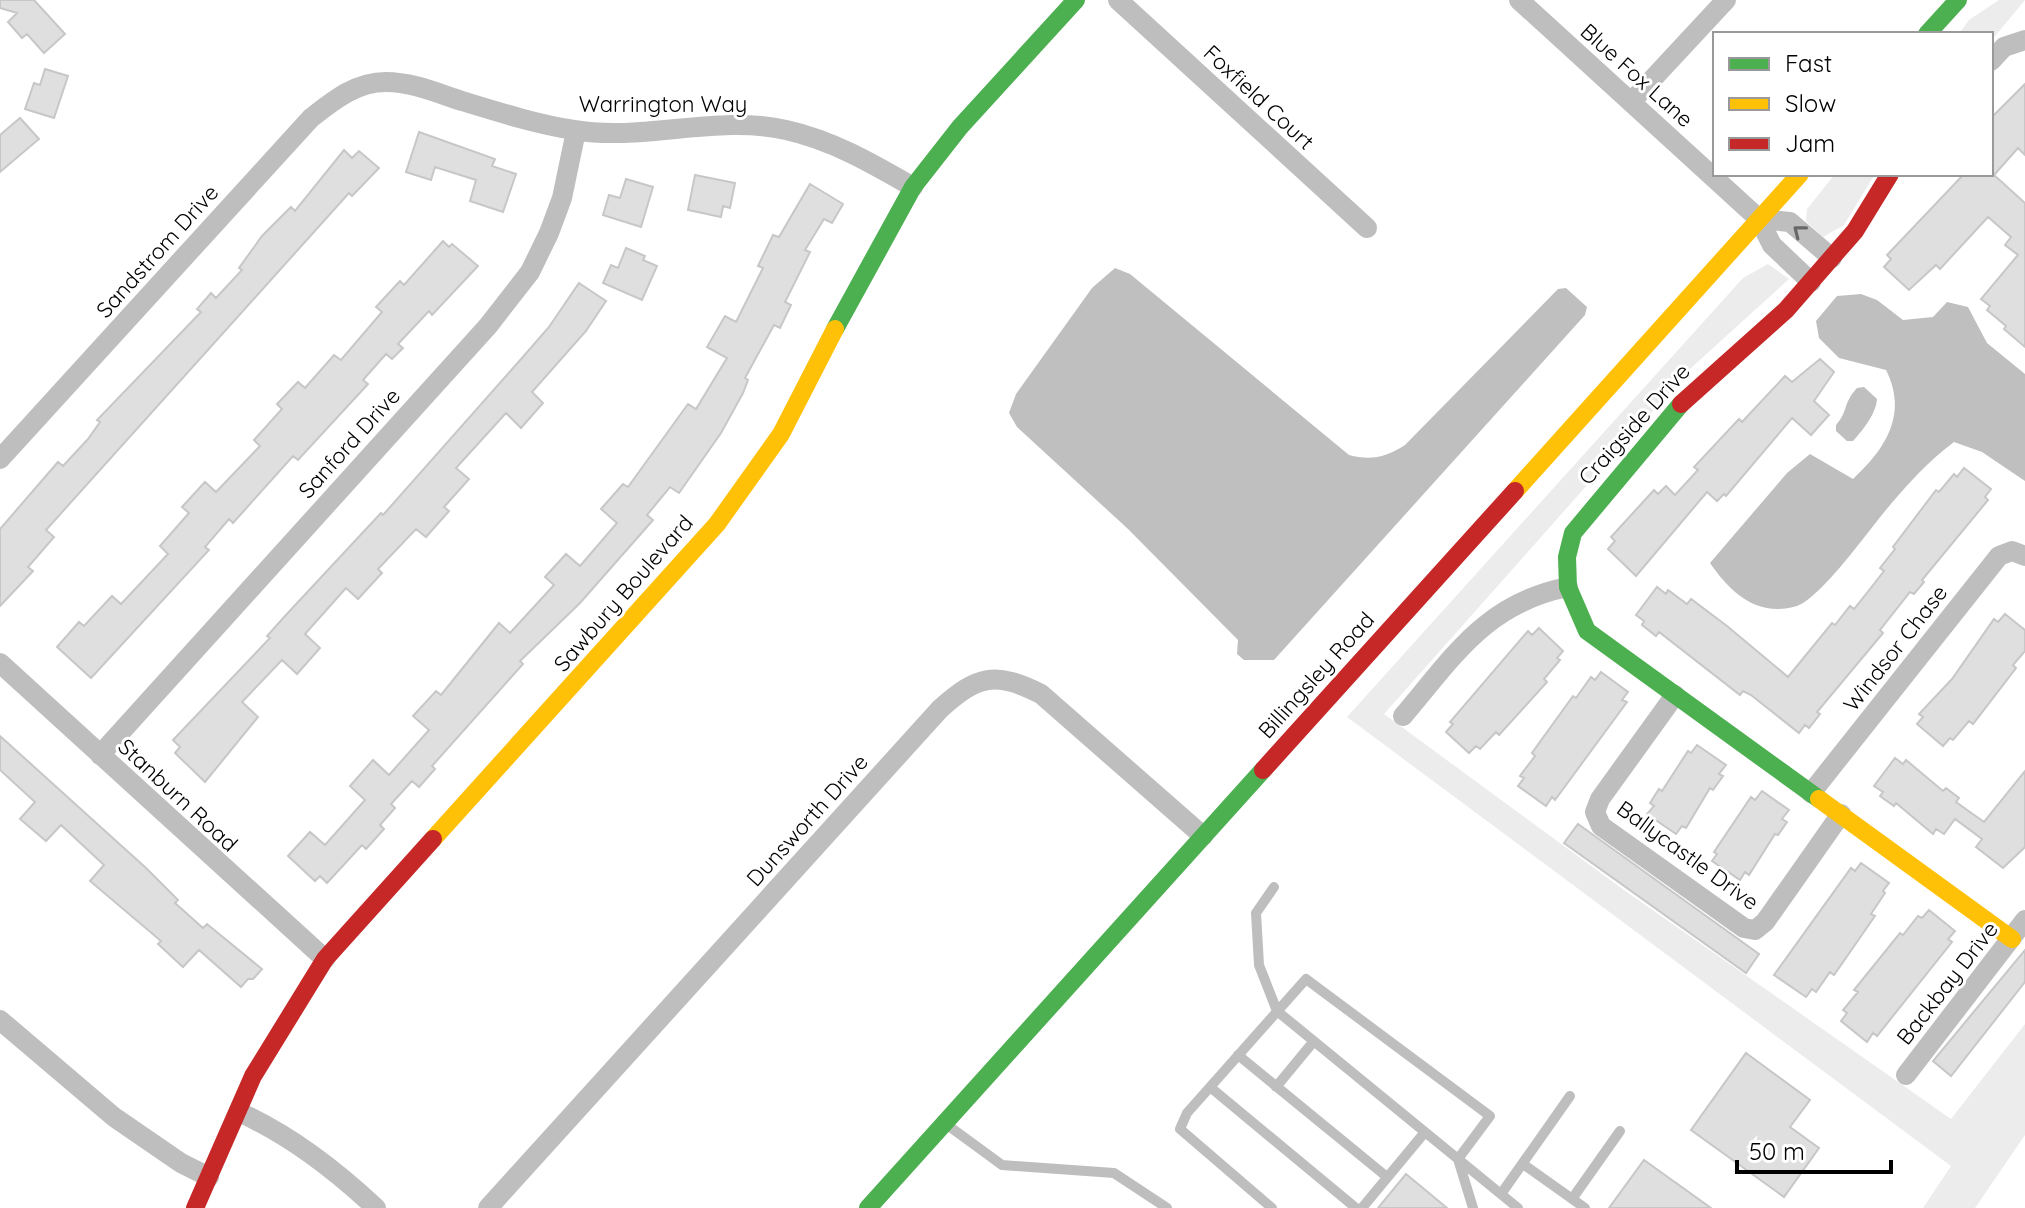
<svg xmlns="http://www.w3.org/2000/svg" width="2025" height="1208" font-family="Quicksand,sans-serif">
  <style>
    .green { fill: #ececec }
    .water { fill: #bfbfbf }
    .building { fill: #dfdfdf; stroke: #c7c7c7; stroke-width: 2 }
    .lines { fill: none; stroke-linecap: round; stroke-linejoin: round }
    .lane { stroke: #bebebe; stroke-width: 10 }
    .street { stroke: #bebebe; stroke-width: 20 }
    .fast { stroke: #4caf50; stroke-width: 18 }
    .slow { stroke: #ffc107; stroke-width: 18 }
    .jam { stroke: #c62828; stroke-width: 18 }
    .oneway { stroke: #686868 }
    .labels { text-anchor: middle; stroke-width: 6; stroke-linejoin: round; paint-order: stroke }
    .street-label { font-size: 22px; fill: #000; stroke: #fff }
  </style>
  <rect width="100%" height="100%" fill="#fff"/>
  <!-- green -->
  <path class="green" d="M1999,0H2025L1991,41V34H1959L1969,20Z
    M1835,174H1875L1844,225L1823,237L1806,221L1807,209Z
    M1768,264L1789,279L1691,368L1384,714L1624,890L1951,1119L2025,1024V1135L1975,1208H1923L1951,1166L1347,717L1743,278Z"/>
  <!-- water -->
  <path class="water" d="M1115,268L1130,274L1349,455C1371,461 1386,457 1405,445L1558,289L1566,288L1587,307L1585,315L1274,660H1244L1237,654L1238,640L1128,529L1017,427L1009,413L1016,394L1092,288Z
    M1861,294L1877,300L1903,320L1933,317L1947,302L1968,307L1987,343L2025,374V481L1982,452L1954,442C1926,463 1903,489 1881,516C1864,537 1820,598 1797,606C1757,618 1730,592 1710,563L1787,473L1810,454L1853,479C1886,448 1908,414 1886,370L1839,358L1819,338L1816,321L1837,296Z
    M1864,387L1877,399C1876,414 1863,430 1853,441H1847L1836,431V425C1848,412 1843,403 1857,388Z"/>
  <!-- building -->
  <path class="building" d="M0,0H34L65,34L44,53L27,34L22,38L8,22L17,13L0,8Z
    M45,69L68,76L54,118L25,109L34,83L40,85Z
    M2025,84V155L2018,148L1994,175L2025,203V347L2004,329L2006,326L1987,310L1990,306L1981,299L2018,255L2005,245L2011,237L1988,217L1940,269L1936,265L1909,290L1884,267L1891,259L1887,255L1964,174H1991V118Z
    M20,118L39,139L0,172V135Z
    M419,132L495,159L492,166L516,174L503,212L470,201L476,180L435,167L431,180L406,172Z
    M344,150L352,158L359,151L379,168L352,196L349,193L46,530L54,537L28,567L33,571L0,606V529L58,462L63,466L88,439L100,422L97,420L201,312L197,309L211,293L216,298L242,270L239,268L262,236L291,207L295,211Z
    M695,175L735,183L730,208L723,206L721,217L688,210Z
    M626,179L653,187L641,227L603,215L609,195L620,198Z
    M810,184L843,204L832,223L824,219L805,250L810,252L785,302L791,305L780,328L774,325L745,378L748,380L743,393L721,433L679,493L670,487L647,515L653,520L580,603L520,661L523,664L432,766L435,769L419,787L412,781L391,804L395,808L380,825L384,829L366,849L362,845L327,883L320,876L315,881L288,856L310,832L325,845L365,800L350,786L373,760L389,775L429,730L413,716L436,691L441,695L499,623L510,633L554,585L545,577L566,554L580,566L617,523L601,509L623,484L628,487L688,404L696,409L727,358L707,347L725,316L736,322L763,268L758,266L773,235L779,237Z
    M443,241L449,247L452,244L478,266L432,315L429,311L398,344L403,348L392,359L386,354L363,380L368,384L298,460L293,456L233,523L229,519L205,547L209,550L91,678L57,647L79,622L84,626L112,596L121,604L168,554L160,546L189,513L182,507L205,482L216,492L260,446L254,440L282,409L277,404L298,382L305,388L334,355L341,360L382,312L376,307L400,281L404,285Z
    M626,248L645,256L643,260L657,266L642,300L603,283L611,265L618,268Z
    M579,283L606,301L586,331L532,392L543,403L521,428L506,413L456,468L469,479L444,507L449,511L426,537L416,529L378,569L382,573L358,599L346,588L305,634L320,648L297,674L282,660L242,702L258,717L205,782L175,753L180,747L173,740L270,638L267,636L285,616L381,513L383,515L522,358L549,327Z
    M1820,359L1834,372L1814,401L1829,415L1811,435L1792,418L1726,496L1724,494L1717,501L1707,492L1636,576L1608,549L1615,541L1611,537L1654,490L1658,494L1666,486L1675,495L1698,470L1694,467L1739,419L1742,422L1785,376L1792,382Z
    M1964,468L1991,489L1985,497L1988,500L1922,580L1924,582L1914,594L1910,592L1880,630L1883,633L1817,712L1820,714L1809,728L1805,725L1799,733L1751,695L1743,691L1740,695L1659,632L1656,636L1642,625L1644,621L1636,615L1657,587L1666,594L1668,590L1687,604L1691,599L1727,626L1788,677L1832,623L1835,625L1850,606L1854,609L1870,589L1884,571L1880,568L1895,549L1893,547L1936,490L1939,492L1954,474L1957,477Z
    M2005,614L2025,630V651L2013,665L2016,668L1973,724L1969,721L1953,740L1950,738L1943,746L1917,724L1923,717L1919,714L1952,679L1994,619L1998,622Z
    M1539,628L1563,651L1557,658L1560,660L1544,679L1547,682L1499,735L1496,732L1480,749L1476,746L1469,753L1446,732L1453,724L1450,722L1528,631L1532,635Z
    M1601,672L1628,692L1622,700L1627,702L1555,800L1552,797L1546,806L1518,786L1524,778L1520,776L1535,756L1532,753L1573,696L1576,698L1591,677L1595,680Z
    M0,736L146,868L178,900L175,903L203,928L207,924L262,969L253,979H248L241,987L199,950L183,967L158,944L161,941L90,881L104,865L61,825L46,841L20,819L35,802L0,770Z
    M1697,745L1726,765L1719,774L1723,776L1713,790L1710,788L1686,828L1682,826L1676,834L1647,814L1654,806L1650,803L1659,789L1662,791L1688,751L1691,753Z
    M1895,758L1903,764L1906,760L1943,791L1946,788L1959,798L1956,802L1984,822L2025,771V847L2003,868L1976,847L1982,839L1955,819L1944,834L1936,829L1933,834L1896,803L1894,806L1880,796L1883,792L1874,786Z
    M1762,791L1789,810L1782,819L1787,822L1778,835L1775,834L1749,875L1745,872L1740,880L1712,861L1717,854L1714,852L1751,797L1755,800Z
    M1578,824L1759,954L1746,973L1564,843Z
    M1861,863L1889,883L1883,891L1885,893L1871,914L1875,916L1834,975L1830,972L1816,992L1812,989L1806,997L1774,975L1851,868L1855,871Z
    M1929,910L1955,931L1948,939L1952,942L1877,1036L1873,1033L1867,1042L1841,1021L1847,1013L1843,1010L1858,992L1854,990L1900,933L1903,935L1918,916L1922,918Z
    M2025,950V982L1951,1076L1933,1061Z
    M1746,1053L1810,1100L1790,1127L1819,1148L1784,1197L1691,1130Z
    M1644,1160L1711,1208H1609Z
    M1406,1174L1447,1208H1378Z"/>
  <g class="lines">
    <!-- lane -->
    <path class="lane" d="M1274,887L1256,913L1259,965L1277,1011L1518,1208
      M1238,1055L1387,1177
      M1210,1087L1356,1208
      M1276,1087L1314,1041
      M946,1124L1002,1165L1114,1173L1167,1208
      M1523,1164L1585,1208
      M1501,1194L1570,1096
      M1572,1199L1620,1131
      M1272,1208L1180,1129L1187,1113L1306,979L1490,1116L1458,1159L1473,1208
      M1362,1208L1425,1132"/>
    <!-- street -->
    <path class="street" d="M1118,0L1367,228
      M1519,0L1759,219L1772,245L1811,282
      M1991,61L2004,47L2025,40
      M1632,101L1726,0
      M1759,219L1790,222L1832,258
      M0,459L311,118C334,100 356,82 386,82C412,82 437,93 462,101C498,112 536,124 574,130C644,142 717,114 786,130C832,140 873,164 913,187
      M0,663L325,959
      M1675,695L1600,799L1595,812L1601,826L1744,928L1755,930L1765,922L1841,814
      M1403,716C1454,656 1486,603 1568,587
      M100,755L488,326L530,272L549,233L562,198L576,131
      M1811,793L1999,556L2012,551L2025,556
      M0,1020L114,1117L181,1163L209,1177
      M1906,1075L2025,920
      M239,1112C291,1136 334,1169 376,1208
      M488,1208L940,709C978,675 995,671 1041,694L1203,836"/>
    <!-- fast -->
    <path class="fast" d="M1927,34L1958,0
      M835,329L913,187L960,127L1076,0
      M1681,404L1573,533L1567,557L1568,587L1587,631L1819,799
      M868,1208L1263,770"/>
    <!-- slow -->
    <path class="slow" d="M1515,491L1800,174
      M1819,799L2012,939
      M433,839L717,524L781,434L835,329"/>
    <!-- jam -->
    <path class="jam" d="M1681,404L1786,310L1855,231L1890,174
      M1263,770L1515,491
      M195,1208L253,1076L325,959L433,839"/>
  </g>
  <!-- one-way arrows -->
  <defs><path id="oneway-chevron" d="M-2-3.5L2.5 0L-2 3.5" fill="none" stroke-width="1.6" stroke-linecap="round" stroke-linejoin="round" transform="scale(2)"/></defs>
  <use class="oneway" href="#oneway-chevron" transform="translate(1799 231) rotate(-142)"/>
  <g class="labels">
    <!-- street labels -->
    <g class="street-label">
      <text transform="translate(1637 75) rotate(42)" y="8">Blue Fox Lane</text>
      <text transform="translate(1259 97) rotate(43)" y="8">Foxfield Court</text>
      <text x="663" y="112">Warrington Way</text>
      <text transform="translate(157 251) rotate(-48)" y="8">Sandstrom Drive</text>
      <text transform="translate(1634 424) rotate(-48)" y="8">Craigside Drive</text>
      <text transform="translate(349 443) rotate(-48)" y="8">Sanford Drive</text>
      <text transform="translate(623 593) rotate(-49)" y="8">Sawbury Boulevard</text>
      <text transform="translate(1895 648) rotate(-52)" y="8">Windsor Chase</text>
      <text transform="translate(1316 675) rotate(-48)" y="8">Billingsley Road</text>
      <text transform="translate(178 795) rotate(43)" y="8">Stanburn Road</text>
      <text transform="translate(807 820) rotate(-48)" y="8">Dunsworth Drive</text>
      <text transform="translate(1688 855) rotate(36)" y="8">Ballycastle Drive</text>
      <text transform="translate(1947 983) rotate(-52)" y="8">Backbay Drive</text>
    </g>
  </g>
  <!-- legend -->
  <rect x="1713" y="32" width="280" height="144" fill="#ffffff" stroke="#999999" stroke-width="2"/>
  <rect x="1729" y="58" width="40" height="12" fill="#4caf50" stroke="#999999" stroke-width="2"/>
  <text x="1785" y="72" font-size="24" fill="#000000">Fast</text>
  <rect x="1729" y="98" width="40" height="12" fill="#ffc107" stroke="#999999" stroke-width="2"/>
  <text x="1785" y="112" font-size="24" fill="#000000">Slow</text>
  <rect x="1729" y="138" width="40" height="12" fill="#c62828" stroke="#999999" stroke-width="2"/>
  <text x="1785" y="152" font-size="24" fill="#000000">Jam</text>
  <!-- scale -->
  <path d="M1737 1160v12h154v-12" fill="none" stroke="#000000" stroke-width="4"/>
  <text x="1749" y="1160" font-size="24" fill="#000000" stroke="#ffffff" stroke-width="6" paint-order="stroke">50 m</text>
</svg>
